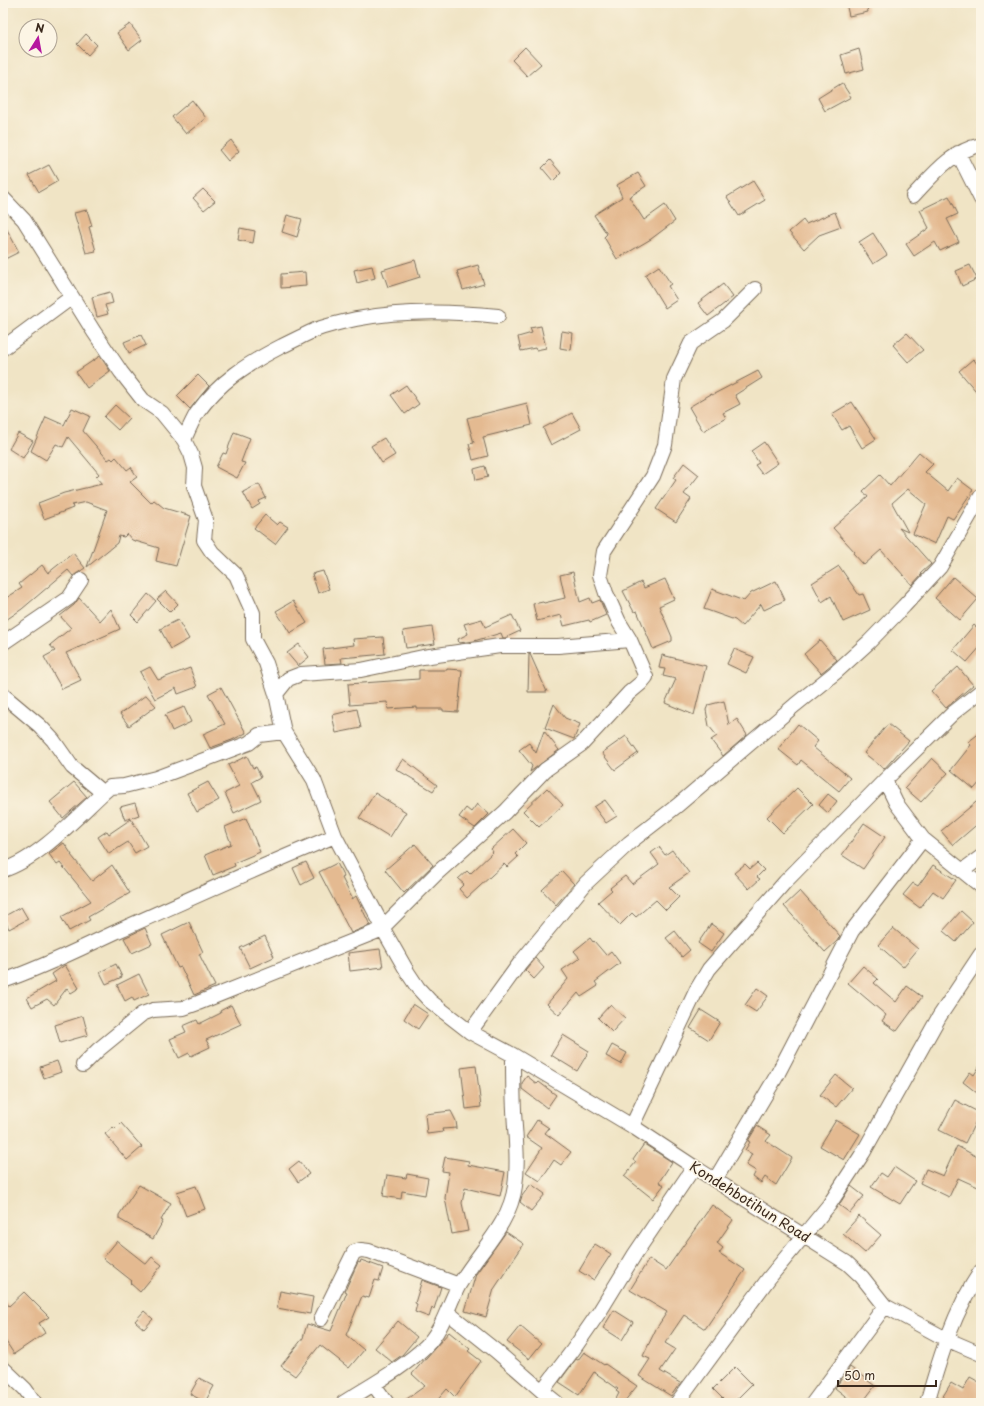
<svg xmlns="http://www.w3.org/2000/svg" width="984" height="1406" viewBox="0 0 984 1406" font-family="'Playpen Sans',sans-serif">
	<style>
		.building { fill: #e4ba91 }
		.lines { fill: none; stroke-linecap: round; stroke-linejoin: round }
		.minor-casing { stroke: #7a6b58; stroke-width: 16 }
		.minor { stroke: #fff; stroke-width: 14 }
		.labels { text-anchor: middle; stroke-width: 3.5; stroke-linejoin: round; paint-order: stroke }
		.street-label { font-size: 14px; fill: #3b2a1e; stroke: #fcf5e5 }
	</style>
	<rect width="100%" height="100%" fill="#fcf5e5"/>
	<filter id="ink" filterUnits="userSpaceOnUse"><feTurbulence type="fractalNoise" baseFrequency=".025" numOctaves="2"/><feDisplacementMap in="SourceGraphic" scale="8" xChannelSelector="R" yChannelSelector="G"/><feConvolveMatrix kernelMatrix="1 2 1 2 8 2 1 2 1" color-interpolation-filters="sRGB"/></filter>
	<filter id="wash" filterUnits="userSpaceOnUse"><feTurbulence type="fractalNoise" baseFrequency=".012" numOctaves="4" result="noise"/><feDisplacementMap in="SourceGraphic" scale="16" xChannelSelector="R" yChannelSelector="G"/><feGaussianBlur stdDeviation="0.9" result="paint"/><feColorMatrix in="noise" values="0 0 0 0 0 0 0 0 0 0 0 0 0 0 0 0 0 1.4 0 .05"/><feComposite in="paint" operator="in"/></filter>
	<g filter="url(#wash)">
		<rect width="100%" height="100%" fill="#f0e4c5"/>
		<g id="blocks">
			<path class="building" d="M846,3H866L868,12L849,16Z
				M130,24L142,40L129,50L117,33Z
				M86,34L97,45L88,55L77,44Z
				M525,47L541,64L527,76L512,60Z
				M859,49L864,69L846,74L841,55Z
				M842,83L851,97L825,111L818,98Z
				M192,100L206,118L186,134L172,117Z
				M231,140L239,151L228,161L219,150Z
				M550,160L561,173L553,181L542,168Z
				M49,165L58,181L39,192L29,175Z
				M638,173L646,186L629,197L644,220L665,205L675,221L651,239L617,259L604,237L607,234L594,215L622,197L617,185Z
				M753,181L765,200L739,216L727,197Z
				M203,189L215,201L204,210L193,198Z
				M949,196L958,214L947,219L959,242L940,251L935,242L914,256L906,244L929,228L920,210Z
				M87,210L92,226L89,227L96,251L86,253L74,213Z
				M835,212L841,227L819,235L804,249L789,232L803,220L806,224Z
				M287,215L302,219L297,237L282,232Z
				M3,222L19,252L3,260Z
				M240,228L255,231L253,243L238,240Z
				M873,233L887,255L873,264L859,242Z
				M415,260L420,277L388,287L382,270Z
				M478,265L484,284L463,290L457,271Z
				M970,265L977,279L962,286L956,271Z
				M372,266L375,278L357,283L354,270Z
				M659,266L671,284L668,286L677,300L665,308L645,275Z
				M305,272L306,286L281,288V274Z
				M723,284L733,297L708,316L698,303Z
				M110,292L113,303L105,305L108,314L97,317L92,297Z
				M541,326L546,348L536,350L535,348L521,351L518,337L532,333L530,328Z
				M562,331L573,333L571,350L560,348Z
				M907,333L923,350L908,362L893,345Z
				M141,335L146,345L129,353L124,342Z
				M100,356L110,371L87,388L76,372Z
				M973,359L981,368V397L959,371Z
				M758,371L762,378L735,395L740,404L723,413L726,418L703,431L689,407L711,394L712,395Z
				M198,375L209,386L190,409L177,396Z
				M406,385L419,404L405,414L391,395Z
				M852,402L876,439L862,448L849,426L842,430L832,414Z
				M527,403L532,425L483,437L488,456L473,460L469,444L474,443L467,418Z
				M115,405L129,418L118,430L104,417Z
				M72,408L90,416L83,431L108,460L111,458L113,460L116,457L127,470L131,467L137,477L130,482L151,503L154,500L164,508L191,516L176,566L156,561L159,548L132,540L127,534L124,537L119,536L117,543L87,567L107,510L86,502L72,505L73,508L44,519L38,503L64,493L102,484L96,477L99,474L68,437L63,447L56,444L46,460L31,451L46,417L64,425Z
				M572,413L581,429L551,445L543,428Z
				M234,432L250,438L241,462L245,463L237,478L216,467L223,453L226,454Z
				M18,433L33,441L23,458L9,449Z
				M384,438L395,455L382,463L371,446Z
				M764,442L778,463L762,474L755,465L759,463L751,451Z
				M919,452L933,464L925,472L948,491L957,478L973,490L953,519L947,516L935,544L913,534L926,504L908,489L892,503L908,532L899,528L931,564L921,573L922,574L912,585L881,550L864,565L853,553L855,552L833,528L868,497L863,491L880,475L890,486Z
				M684,463L699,475L684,494L691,499L676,522L656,509L676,480L673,478Z
				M485,466L488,477L476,480L474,469Z
				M259,484L266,498L259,501L260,504L252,509L243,492Z
				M265,515L277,525L280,522L288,527L275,544L254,528Z
				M73,553L85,568L73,576L68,570L22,609L3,622V600L22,588L19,584L42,565L48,573Z
				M839,566L859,595L863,594L870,610L843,622L831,596L822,602L812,583Z
				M323,571L329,589L318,593L312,574Z
				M573,572L580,602L590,598L592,603L600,600L606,615L590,622L589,620L564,626L561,615L537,621L533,604L543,602L544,603L565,598L560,575Z
				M953,577L978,599L960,620L935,598Z
				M665,579L674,599L659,606L672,637V641L653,649L637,611L634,612L623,591L641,582L644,588Z
				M776,581L785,600L764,610L761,604L742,626L735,620L704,609L712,589L744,601L751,593Z
				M166,591L178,604L170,612L157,599Z
				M148,594L156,601L138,622L131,615Z
				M79,598L100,621L111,609L120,629L66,653L81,680L62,689L44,657L55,651L50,645L71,628L60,616L74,605Z
				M293,601L307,623L290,633L276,611Z
				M512,615L520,631L505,638H503L501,633L474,641L459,643L458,639L468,634L464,624L482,619L485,627Z
				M178,620L189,639L171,649L160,629Z
				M974,625L981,631V646L967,662L953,650Z
				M432,627L435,644L406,648L403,631Z
				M383,637L385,654L341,658L342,663L325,664L323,649L354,645L353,639Z
				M820,640L837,660L821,673L804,654Z
				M299,644L309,657L298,666L287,653Z
				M734,649L754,657L746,673L727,664Z
				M529,654H530L547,692H528Z
				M662,655L706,666L694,715L665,703L676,679L663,676L665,669L659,668Z
				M150,667L158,680L190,668L197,687L178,694L176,688L155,699L140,672Z
				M958,667L973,685L946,708L931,691Z
				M447,669L462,670L458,712L443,711V709H417V707L388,709L387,702L350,705L348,684L419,679V670H447Z
				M221,687L246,733L232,740L210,748L203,734L225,724L208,694Z
				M146,695L156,706L129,726L120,714Z
				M724,701L729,725L737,719L747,735L723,756L711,740L717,736L709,726L706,710L708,705Z
				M554,704L565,718L580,724L574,739L545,728Z
				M184,707L191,722L172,731L165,715Z
				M357,709L361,728L336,733L332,715Z
				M798,724L818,741L813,747L850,778L839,791L801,760L798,765L778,749Z
				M888,724L909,741L884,769L864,753Z
				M544,731L559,750L530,772L532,766L519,750L529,743L536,753Z
				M981,732V781L974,789L951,770L971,745L968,742Z
				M626,736L638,753L615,770L602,753Z
				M247,756L253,768L256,767L261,777L252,782L261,800L234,813L225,793L239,786L228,765Z
				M932,758L948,773L921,802L905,788Z
				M403,759L437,785L433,791L396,769Z
				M74,782L87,797L63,818L50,802Z
				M208,782L219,800L197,812L187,793Z
				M547,788L563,805L539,827L523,811Z
				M797,788L813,804L783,833L767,817Z
				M375,793L406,812L390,837L359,818Z
				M828,794L837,801L828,813L819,805Z
				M981,798V821L953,845L941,831Z
				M605,800L617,816L606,823L594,807Z
				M135,803L139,815L125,820L120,807Z
				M477,804L489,814L475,828L459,817L466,808L471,812Z
				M246,818L260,852L234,863L235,866L213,875L205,855L231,844L225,827Z
				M131,819L147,846L135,853L128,842L109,854L98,837L107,831L109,834Z
				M864,823L885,837L863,869L842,855Z
				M513,829L526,843L515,854L518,857L507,867L504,864L467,898L459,889L464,884L458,879L467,871L470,874L493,852L491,849Z
				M64,843L72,855H71L92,881L112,865L130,893L88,917L90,920L69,931L61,917L91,901L60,863L57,865L49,854Z
				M415,844L433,865L404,893L385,870Z
				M659,847L665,855L672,850L689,873L669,887L679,897L666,910L656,900L636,917L632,913L620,925L598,902L612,890L610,888L625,876L632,884L659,864L651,853Z
				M306,862L314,878L301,885L293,868Z
				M337,863L344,877L342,878L352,898L351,900L356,896L370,925L351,933L319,872Z
				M757,863L764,870L757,877L760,879L749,889L734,873L745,864L750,869Z
				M933,865L956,880L943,898L933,891L920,908L903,895L913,883L918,886Z
				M562,871L574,884L556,905L542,890Z
				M800,891L840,936L837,941L825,952L784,906Z
				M21,907L28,919L9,929L3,917Z
				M961,911L973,922L956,942L943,931Z
				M189,922L203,952L199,954L215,986L194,995L181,967L178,968L177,966L162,935Z
				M711,924L724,933L711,952L698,943Z
				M145,928L152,944L132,953L124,938Z
				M893,928L918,949L903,967L878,945Z
				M675,931L690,950L682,957L666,938Z
				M265,936L274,957L250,968L240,948Z
				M590,938L593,942L594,941L606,955L611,951L620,963L595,982L598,986L581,997L578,993L559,1015L547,1004L568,979L562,970L580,958L574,951Z
				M380,949L383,967L350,971L348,953Z
				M535,958L544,968L534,979L525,970Z
				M116,964L122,977L106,984L100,972Z
				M65,965L79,988L71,993L67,988L54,1005L47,999L32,1007L27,998L56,981L52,974Z
				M863,966L878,979L874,983L896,1002L907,986L922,997L897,1031L882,1021L886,1015L848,983Z
				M139,974L149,994L134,1001L132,997L125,1001L117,985Z
				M757,988L768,996L756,1012L745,1005Z
				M413,1004L428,1014L418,1029L404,1019Z
				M231,1005L241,1024L206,1040L210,1047L191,1056L189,1053L179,1058L170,1039L186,1032L183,1026L197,1020L199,1024L221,1013L220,1011Z
				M610,1005L625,1018L612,1032L598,1018Z
				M701,1010L720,1022L709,1040L690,1028Z
				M83,1016L88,1035L60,1043L55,1025Z
				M563,1035L589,1051L577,1071L551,1055Z
				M612,1045L627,1053L621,1064L606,1056Z
				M57,1061L61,1072L44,1078L40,1067Z
				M981,1064V1096L963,1082L970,1072L974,1075Z
				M476,1066L481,1107L466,1109L461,1068Z
				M836,1075L852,1088L836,1107L820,1095Z
				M527,1076L537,1084L539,1082L556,1095L547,1108L522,1089V1083Z
				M955,1100L980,1113L965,1143L939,1130Z
				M451,1111L456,1121L457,1128L442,1129L443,1132L427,1134L425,1114Z
				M537,1120L549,1128L545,1133L571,1152L561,1165L554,1160L540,1181L526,1172L542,1148L526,1137Z
				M836,1120L860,1134L844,1160L820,1146Z
				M121,1123L142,1147L127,1160L105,1134L113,1127L115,1129Z
				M757,1126L771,1135L766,1141L792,1158L776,1185L765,1177L761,1183L753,1177L756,1171L746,1165L752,1154L745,1150L750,1142L748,1141Z
				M644,1144L672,1162L659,1182L664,1185L653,1199L624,1176L636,1162L633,1160Z
				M957,1146L981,1159V1180L978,1187L958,1178L949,1197L920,1183L926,1169L943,1176Z
				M445,1157L469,1161L468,1165L505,1172L500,1196L465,1188L462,1203L468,1231L452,1234L445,1198L449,1172L442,1171Z
				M299,1161L309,1174L298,1182L289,1169Z
				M894,1167L915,1181L900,1204L871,1187L881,1173L887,1177Z
				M407,1174L428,1178L425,1195L402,1191L401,1199L383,1196L387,1175L406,1178Z
				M531,1184L545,1194L531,1211L520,1202L522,1196Z
				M139,1185L171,1203L161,1220L163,1221L153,1239L119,1219V1215Z
				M196,1186L205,1209L186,1216L177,1192Z
				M851,1186L864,1196L850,1213L839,1205Z
				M712,1205L733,1220L717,1243L723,1248L719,1253L745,1270L705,1329L684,1315L665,1343L675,1349L660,1371L680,1383L671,1396L639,1376L650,1359L643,1356L656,1329L667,1312L630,1290L649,1259L666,1270Z
				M859,1216L881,1235L865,1253L843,1234Z
				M506,1232L524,1244L494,1289L486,1317L465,1311L476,1274Z
				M117,1241L146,1264L152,1257L162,1265L140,1292L130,1283L132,1281L103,1258Z
				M595,1244L611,1254L594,1280L579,1271Z
				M361,1260L383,1268L379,1281L375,1280L369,1298L362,1296L346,1335L364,1350L349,1368L320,1345L295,1376L281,1366L303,1338L307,1324L331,1331L347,1292L345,1291L347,1286L358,1262L360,1263Z
				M422,1280L441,1287L434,1309L432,1308L429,1317L415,1312L417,1304L415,1303Z
				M280,1291L313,1297L310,1314L277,1308Z
				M24,1292L49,1317L39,1323L45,1333L14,1354L3,1337V1298L9,1306Z
				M614,1310L633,1322L622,1340L603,1328Z
				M144,1311L153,1319L144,1329L135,1321Z
				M398,1321L417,1337L402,1355L392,1362L375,1348Z
				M520,1326L541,1344L529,1359L507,1342Z
				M449,1332L470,1349L468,1351L481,1361L455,1397L447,1389L435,1403H401L425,1386L412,1374Z
				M584,1352L604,1365L605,1364L637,1386L623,1403H614L619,1393L616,1391L618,1389L594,1372L579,1395L559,1382L576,1359L578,1360Z
				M735,1367L752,1384L733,1403H727L713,1389Z
				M850,1367L875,1386L862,1403H854L835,1388Z
				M970,1377L981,1383V1403H939L951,1383L963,1390Z
				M199,1378L214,1386L205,1402L190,1394Z"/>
		</g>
	</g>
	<g filter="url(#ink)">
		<use href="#blocks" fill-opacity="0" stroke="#7a6b58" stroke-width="1"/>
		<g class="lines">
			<defs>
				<path id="minor" d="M958,153L981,199
					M913,196C933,175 951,151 981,145
					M3,198L24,220L94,332L121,372L143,400L162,413L184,440L191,454L195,468L194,486L206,520L204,540L212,552L236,575L253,613V639L266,663L276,694L284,732L314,780L335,836L383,927V929L408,973L418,988L430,1001L470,1032L513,1055L632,1126L694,1167L847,1263L862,1277L885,1306L946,1339L981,1354
					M3,348L72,297
					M184,440C188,431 192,421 197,413C220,381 247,364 282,346C293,341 304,335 315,330C328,325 342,322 356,319C403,310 450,311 498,316
					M3,643L69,598L81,580
					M276,694L288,679L301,674L361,670L423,657L500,646H558L630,640
					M3,695L40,726L53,740L72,767L103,793L110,787L124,786L156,778L249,743L259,735L284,732
					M885,780L896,803L923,839L981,886
					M3,870C38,859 76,818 103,793
					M962,871L981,857
					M383,927L436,874L505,812L545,770L582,744L629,693L641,683L646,677L630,640L619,622L606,593L600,575L604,551L653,476L665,445L674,379L691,343L723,321L755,289
					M3,981C44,967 81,948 120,930C192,898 263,865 335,836
					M470,1032L520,963L586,883L629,843L678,805L795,705L836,672L869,642L904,606L940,567L981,496
					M83,1065L98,1050L142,1014L153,1010L184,1008L198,1003L383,929
					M632,1126L662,1063L697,989L709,969L785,882L885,780L953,713L981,691
					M715,1180L776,1077L852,931L923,839
					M447,1312L496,1351L542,1391L557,1403
					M321,1319L354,1252L361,1250L369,1251L459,1285
					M3,1368L25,1389L35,1403
					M374,1385L387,1403
					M542,1391L573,1350L600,1311L635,1254L694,1167
					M343,1403C371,1385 402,1369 426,1346C443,1329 448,1305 459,1285C478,1252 510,1225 515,1186C519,1160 515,1135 514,1110C513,1091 513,1073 513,1055
					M677,1403L769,1278L829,1205L863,1153L939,1017L981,954
					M813,1403L885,1306
					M927,1403C940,1357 954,1311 981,1271"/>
			</defs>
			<use href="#minor" class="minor-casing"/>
			<use href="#minor" class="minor"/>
		</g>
	</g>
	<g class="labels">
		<g class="street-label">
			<text transform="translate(750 1202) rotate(32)" y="5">Kondehbotihun Road</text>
		</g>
	</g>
	<rect width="984" height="1406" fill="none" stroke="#fcf5e5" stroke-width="16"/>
	<g transform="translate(38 38) rotate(11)"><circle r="19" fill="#fcf5e5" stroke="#afa495"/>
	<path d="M0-3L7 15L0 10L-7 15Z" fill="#b5179e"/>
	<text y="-6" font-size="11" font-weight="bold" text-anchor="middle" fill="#3b2a1e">N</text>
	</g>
	<path d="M838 1380v6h98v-6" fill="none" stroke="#3b2a1e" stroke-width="2"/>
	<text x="844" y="1380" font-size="12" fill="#3b2a1e" stroke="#fcf5e5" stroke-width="3" paint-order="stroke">50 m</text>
</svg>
